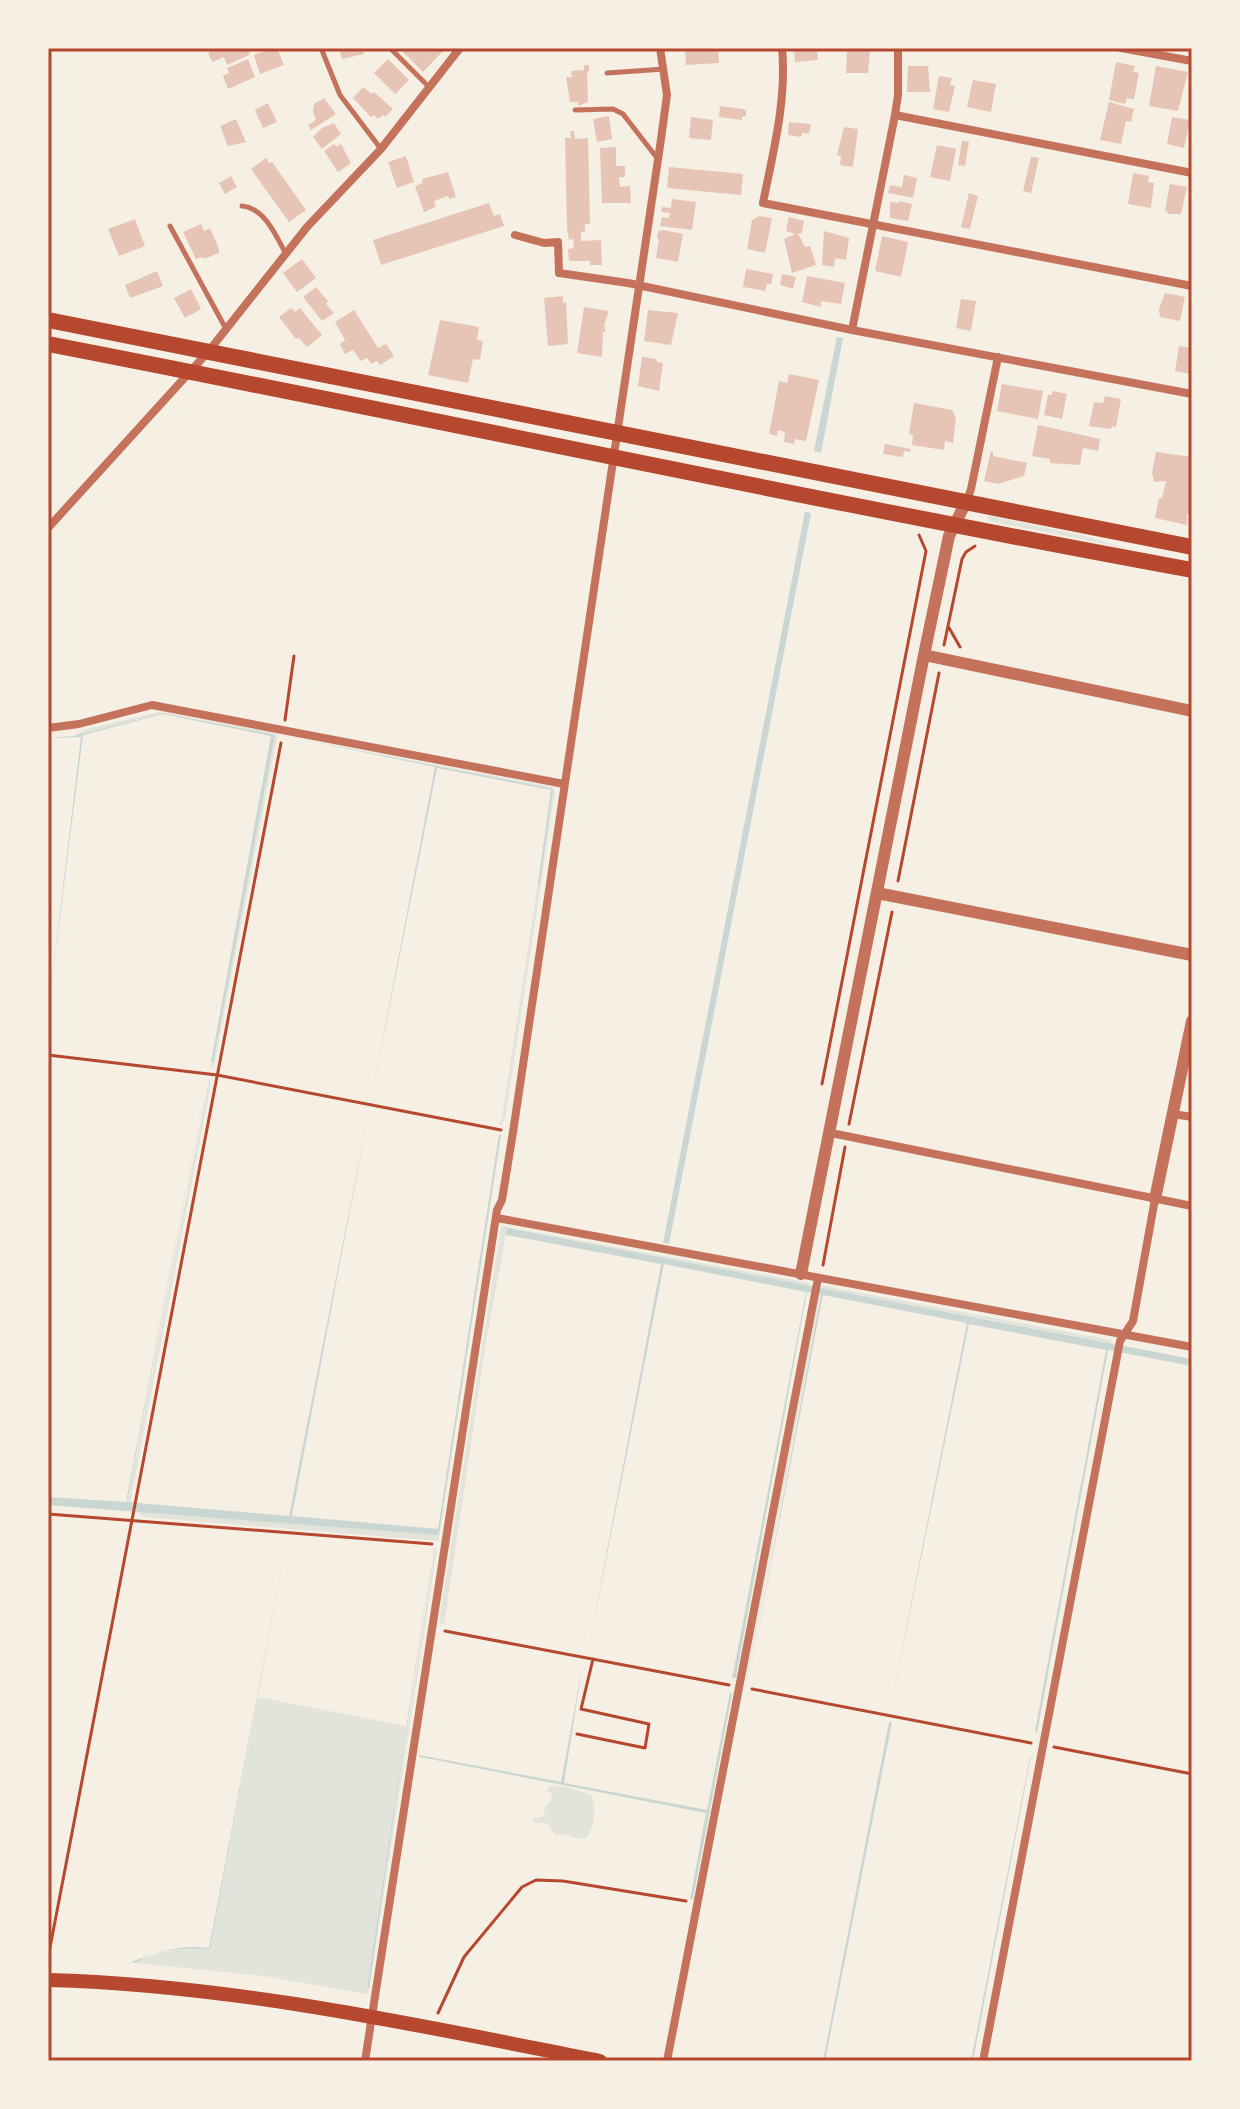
<svg xmlns="http://www.w3.org/2000/svg" width="1240" height="2109" viewBox="0 0 1240 2109" font-family="'Noto Serif',serif">
	<style>
		.green { fill: #e2e4dc }
		.water { fill: #c9d6d2 }
		.building { fill: #e6c5b7 }
		.lines { fill: none; stroke-linecap: round; stroke-linejoin: round }
		.path { stroke: #b5482f; stroke-width: 3 }
		.service { stroke: #c5725c; stroke-width: 5 }
		.minor { stroke: #c5725c; stroke-width: 8 }
		.tertiary { stroke: #c5725c; stroke-width: 12 }
		.secondary { stroke: #b5482f; stroke-width: 14 }
		.trunk { stroke: #b5482f; stroke-width: 16 }
		.neatline { fill: none; stroke: #b5482f; stroke-width: 3 }
	</style>
	<rect width="100%" height="100%" fill="#f6efe4"/>
	<path class="green" d="M990,516L1081,535L1130,549L989,521L987,517Z
		M159,712L164,713L275,733L277,737L215,1061L211,1069H209L212,1063L275,735L164,713L73,736L48,738L73,736L86,729Z
		M290,737L552,787L555,791L505,1119L501,1125L498,1124L502,1118L538,884L540,883L553,789Z
		M209,1079L211,1083L130,1503H127Z
		M501,1226L809,1283L810,1286L507,1229L486,1342L444,1625L439,1622Z
		M824,1286L1111,1340V1343L821,1288Z
		M819,1294H821L747,1678L749,1682L746,1677Z
		M139,1511L439,1535L438,1541L143,1517L138,1514Z
		M433,1548L437,1549L369,1989L434,1550Z
		M258,1697L406,1726L367,1994L264,1976L136,1963C160,1950 185,1947 210,1950Z
		M550,1786L567,1787L591,1795C598,1810 594,1824 587,1838C576,1841 567,1832 555,1835L547,1823H535L533,1819L543,1816L546,1806L551,1801L552,1794L547,1791Z"/>
	<path class="water" d="M837,337L843,338L821,453L814,451Z
		M805,512L811,513L669,1244L663,1243Z
		M164,713L275,735L213,1063L211,1062L271,736L163,714L83,735L48,1011L81,737L48,738L73,736Z
		M290,737L553,789L540,884H538L551,790L437,768L371,1100L435,767Z
		M207,1078L127,1502L289,1516L369,1110L292,1516L438,1529L499,1134L501,1135L439,1535L48,1505V1497L126,1502Z
		M507,1228L1192,1359V1366L1108,1350L1037,1733L1035,1731L1106,1350L969,1324L890,1710L967,1323L823,1295L749,1679L821,1295L807,1292L736,1677L732,1679L806,1292L664,1264L588,1652L661,1264L506,1235Z
		M287,1539L210,1950C186,1947 157,1949 136,1963L131,1962C157,1952 181,1944 209,1948Z
		M433,1549L369,1989H367Z
		M583,1663L564,1783L707,1810L730,1692L732,1694L693,1899H690L706,1813L420,1757L419,1755L561,1782Z
		M889,1722H892L825,2061H823Z
		M1031,1756L973,2061H971L1030,1757Z"/>
	<path class="building" d="M219,48H250L249,55L227,65L224,57L212,62L208,53Z
		M273,48H277L284,65L260,74L254,55Z
		M339,48H363L364,54L342,59Z
		M405,48H446L423,72L402,51Z
		M685,48H718L719,63L686,65Z
		M794,48H817L818,60L795,62Z
		M847,50L870,51L868,73H846Z
		M248,59L255,77L228,89L223,76L229,73L227,68Z
		M388,59L409,80L395,94L374,73Z
		M1116,62L1135,66L1133,72L1139,73L1134,99L1127,98L1125,104L1109,100Z
		M584,65H589V71L587,72L588,102L578,106V102H570L566,77H572L571,71L584,70Z
		M908,66H928L930,92H907Z
		M1156,66L1188,72L1178,111L1149,106Z
		M939,76L952,78L950,85L955,86L949,112L933,109Z
		M973,80L996,84L991,112L967,107Z
		M363,87L372,94L374,92L393,109L385,117L383,115L378,119L374,115L371,117L353,98Z
		M324,98L336,114L311,130L308,125L316,120L313,112L314,104Z
		M1109,102L1134,109L1131,122L1126,121L1121,144L1100,140Z
		M268,103L277,122L263,128L255,110Z
		M720,106L743,109L746,111V116L742,117V120L719,117Z
		M609,116L612,139L597,142L593,119Z
		M691,117L713,120L711,140L689,138Z
		M1172,117L1190,120L1184,148L1167,144Z
		M236,119L246,142L228,146L220,126Z
		M789,122L811,124L809,134L802,133L801,137L788,135Z
		M334,123L341,134L322,149L313,137L322,128Z
		M844,127L858,129L853,167L840,165L841,156L837,155Z
		M570,131H574L575,139L588,138L590,224H585V231L581,232V241L601,240L602,265H590V261H569L568,249L574,248L573,239L569,240L567,229L565,138H571Z
		M962,141L969,142L965,166L958,165Z
		M334,144L337,147L341,144L351,163L338,172L324,151Z
		M937,145L956,149L950,181L930,177Z
		M616,147V166H625V177H619L620,187L630,186L631,203H602L600,148Z
		M406,156L414,182L397,188L388,162Z
		M1031,157L1039,158L1031,193L1023,191Z
		M266,158L269,163L272,162L306,210L289,222L251,169Z
		M669,167L743,174L741,195L667,188Z
		M448,172L456,197L449,199L448,196L434,201L436,207L424,212L415,186L423,183L422,179Z
		M1133,173L1149,176L1148,182L1154,183L1151,208L1128,204Z
		M904,175L917,178L913,198L888,193L890,185L902,187Z
		M231,176L237,187L225,194L219,183Z
		M1170,184L1187,187L1181,214H1169L1165,210Z
		M969,193L978,196L970,229L961,227Z
		M672,199L696,202L692,230L660,226L662,217L669,218L670,213L661,212L662,207L671,208Z
		M899,201L912,204L908,221L890,218V202L899,203Z
		M489,203L494,216L500,214L504,226L381,265L373,240Z
		M759,216L772,218L765,253L747,249L752,220Z
		M789,217L804,221L802,233L798,234L805,247L810,246L816,265L792,273L784,239L795,234L786,231Z
		M135,219L145,246L119,256L108,229Z
		M201,224L204,231L210,228L219,249V253L204,259L203,257L196,259L183,232Z
		M664,230L683,234L678,262L656,258L659,239L657,238L658,231Z
		M824,231L849,238L846,260L835,258L834,267L822,265Z
		M882,236L908,242L901,277L875,271Z
		M302,259L316,278L297,292L283,273Z
		M746,269L773,274L771,284H767L765,291L743,287Z
		M157,271L163,286L130,298L125,285Z
		M782,274L796,277L793,289L780,285Z
		M807,276L845,283L841,304L821,301V307L802,302Z
		M316,287L328,301L326,304L334,313L322,321L303,297Z
		M191,289L201,309L185,318L174,298Z
		M1165,293L1185,297L1180,321L1160,317L1159,309Z
		M563,296V303L566,302L568,344L548,346L544,298Z
		M961,299L976,301L971,331L956,328Z
		M584,307L609,311L604,325L606,332H603L602,357L577,353Z
		M291,308L295,312L300,308L322,335L307,347L299,338L296,339L279,317Z
		M354,310L378,348L386,344L394,356L380,365L377,361L371,364L367,358L361,361L353,350L345,354L340,344L345,340L335,322Z
		M648,310L678,313L671,345L644,341Z
		M440,320L479,327L477,340L483,341L480,360L473,359L468,383L428,375Z
		M1179,346L1192,348L1191,374L1175,371Z
		M642,357L656,359L657,362L663,363L659,391L638,386Z
		M789,374L819,380L806,441L795,439L794,444L784,442L785,432L778,430L777,436L769,434L779,381L787,383Z
		M1002,384L1043,391L1038,419L997,411Z
		M1053,391L1067,394L1062,419L1044,415L1048,395H1052Z
		M1105,396L1121,399L1116,427L1112,426L1111,429L1089,426L1094,402L1103,403Z
		M914,403L952,410L956,418L953,443L945,441L944,450L912,445L913,435L909,434Z
		M1038,425L1100,439L1098,451L1083,448L1080,465L1050,463V459L1032,456Z
		M885,444L911,449L910,452L904,451L903,457L883,454Z
		M991,451L993,452V456L1027,463L1024,476L998,484L984,481Z
		M1156,452L1192,457V515L1187,514V525L1155,518L1159,498H1162L1166,481L1154,482L1152,473Z"/>
	<g class="lines">
		<path class="path" d="M944,645L948,626
			M960,647L948,626L962,559L966,552L975,546
			M285,720L294,656
			M898,881L939,673
			M48,1055L217,1075L501,1130
			M822,1084L926,551L919,535
			M849,1124L892,912
			M823,1265L845,1147
			M48,1514L432,1544
			M445,1631L729,1685
			M752,1689L1031,1743
			M577,1734L645,1748L649,1724L581,1709L593,1659
			M1054,1747L1192,1774
			M48,1958L281,743
			M438,2013L464,1957L522,1887L536,1880L563,1881L686,1901"/>
		<path class="service" d="M321,48L340,95L381,149
			M391,49L429,87
			M607,73L664,69
			M575,110L613,109L623,114L657,158
			M242,206C265,208 276,236 286,254
			M170,226L226,329"/>
		<path class="minor" d="M782,48C787,100 773,152 763,203L1192,286
			M1121,48L1192,61
			M895,115L1192,173
			M515,235L544,243L558,242L559,273L628,283L852,330L1192,394
			M852,330L895,115L898,95V48
			M966,503L971,489L998,357
			M48,528L208,352L307,227L381,149L460,48
			M48,728L79,724L152,705L564,784
			M1173,1114L1192,1117
			M831,1133L1192,1206
			M497,1218L1192,1347
			M365,2061L497,1210L502,1200L513,1132L660,146L667,95L660,48
			M667,2061L818,1278
			M983,2061L1120,1341L1133,1321L1155,1199"/>
		<path class="tertiary" d="M924,655L1192,711
			M877,893L1192,955
			M1155,1199L1192,1021
			M801,1274L924,655L949,536L965,504"/>
		<path class="secondary" d="M48,1980C235,1985 417,2025 600,2061"/>
		<path class="trunk" d="M48,320L1192,547
			M48,344C430,418 810,500 1192,570"/>
	</g>
	<rect width="1240" height="2109" fill="none" stroke="#f6efe4" stroke-width="100"/>
	<rect x="50" y="50" width="1140" height="2009" class="neatline"/>
</svg>
